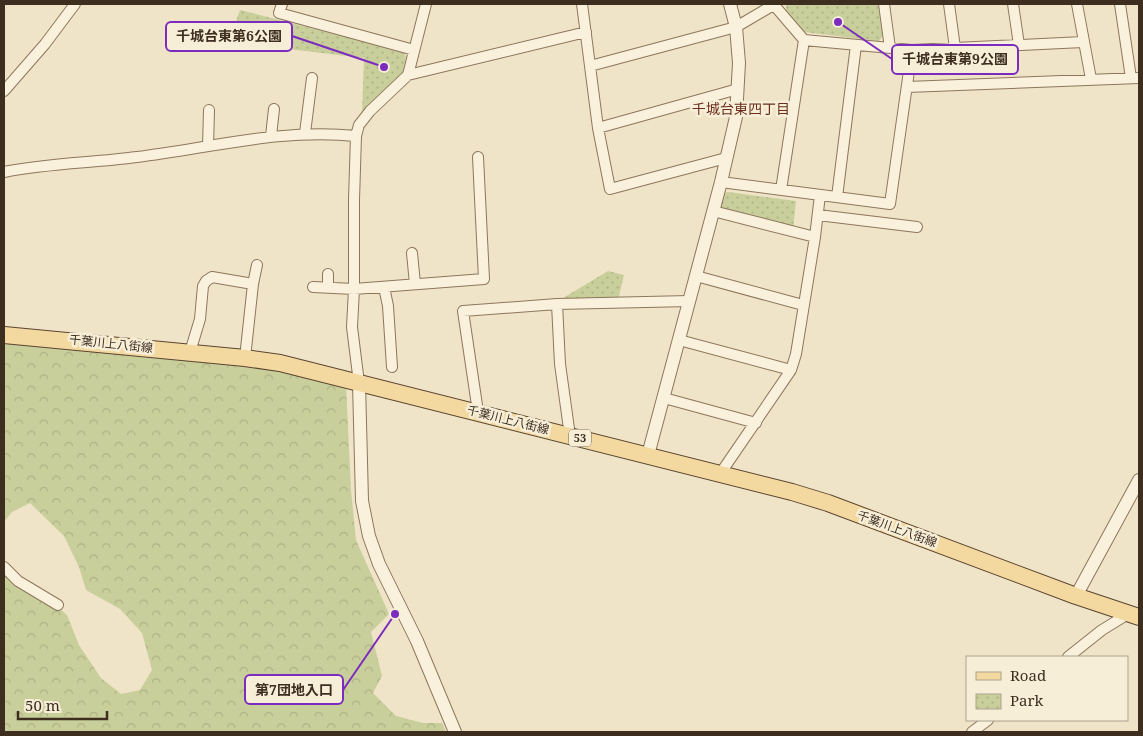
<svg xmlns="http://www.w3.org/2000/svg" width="1143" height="736" viewBox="0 0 1143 736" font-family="'Noto Serif','Noto Sans JP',serif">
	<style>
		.forest { fill: url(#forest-crowns) }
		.park { fill: url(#park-dots) }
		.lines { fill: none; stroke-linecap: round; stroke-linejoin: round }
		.minor-casing { stroke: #8d765c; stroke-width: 12 }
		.tertiary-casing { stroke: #8d765c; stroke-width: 14 }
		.primary-casing { stroke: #5b4430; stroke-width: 18 }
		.minor { stroke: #faf1dc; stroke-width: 10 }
		.tertiary { stroke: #faf1dc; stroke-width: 12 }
		.primary { stroke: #f3d9a0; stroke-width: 16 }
		.labels { text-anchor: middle; stroke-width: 5; stroke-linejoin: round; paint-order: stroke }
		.shield { fill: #f7eed8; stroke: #756857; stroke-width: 1 }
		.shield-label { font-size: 11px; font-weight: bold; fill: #3d2e20 }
		.street-label { font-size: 12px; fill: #3d2e20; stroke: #f7eed8 }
		.neighbourhood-label { font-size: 14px; fill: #6b2e1e; stroke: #f7eed8 }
		.leader { fill: none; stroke: #7b2cbf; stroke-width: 2 }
		.callout-dot { fill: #7b2cbf; stroke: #f7eed8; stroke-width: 2 }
		.callout { fill: #f7eed8; stroke: #7b2cbf; stroke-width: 2 }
		.callout-label { font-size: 14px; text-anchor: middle; font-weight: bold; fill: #3d2e20 }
	</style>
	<defs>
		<pattern id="forest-crowns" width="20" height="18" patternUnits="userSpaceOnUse" patternTransform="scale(1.25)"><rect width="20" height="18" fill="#c9cf9b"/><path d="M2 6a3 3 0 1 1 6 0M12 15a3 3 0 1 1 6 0" fill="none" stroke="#aeb285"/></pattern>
		<pattern id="park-dots" width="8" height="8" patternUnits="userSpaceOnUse" patternTransform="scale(1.25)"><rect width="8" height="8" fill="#c9cf9b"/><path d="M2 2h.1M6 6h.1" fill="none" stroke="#aeb285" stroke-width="1.8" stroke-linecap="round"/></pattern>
	</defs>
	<rect width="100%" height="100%" fill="#f0e4c8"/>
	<path class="forest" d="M4,341L267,365L346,384L351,490L356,540L389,614L371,632L382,676L373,693L396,716L423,723H442L446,732H4V584L5,583L4,581V570L47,597L67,615L79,645L101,678L121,694L140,690L152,670L142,633L120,609L86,590L79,567L64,536L30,503L12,512L4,522Z"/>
	<path class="park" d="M786,4H878L883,36L879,41L804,32L786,11Z
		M240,10L404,52L406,57L402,75L362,114L364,58L229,42Z
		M728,192L796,201L793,230L726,211L721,207L724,193Z
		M608,271L624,275L618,300L558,301Z"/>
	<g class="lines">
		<defs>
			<path id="minor" d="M282,4L279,13L414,50
				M582,4L598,128L610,189L726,158
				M884,4L890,48
				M949,4L955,48
				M1013,4L1019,45
				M1077,4L1091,79
				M1120,4L1131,78
				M774,5L804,40L912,50L1083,42
				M590,66L736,27L775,4
				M408,75L586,32
				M907,87L1139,78
				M4,91L45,44L75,4
				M598,128L738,89
				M305,133L312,78
				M271,136L274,109
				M208,146L209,110
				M4,172C48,163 92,163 137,157C210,148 282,128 356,136
				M721,182L890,204L912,50
				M781,190L804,40
				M837,197L856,45
				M713,211L815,237
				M818,215L917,227
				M412,253L415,284
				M328,274V287
				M696,276L803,305
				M313,287L354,289L484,279L478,157
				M384,287L388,306L392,367
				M557,304L560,364L570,436
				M679,340L791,370
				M190,352L200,319L203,286L206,281L212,277L253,284
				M245,358L253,284L257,265
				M359,383L352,327L354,289V200L356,136L359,125L370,111L408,75L426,4
				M664,398L756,423
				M478,412L463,311L557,304L690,301
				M720,474L791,370L796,354L815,237L820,195
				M4,567L18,581L58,605
				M1068,657L1102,630L1128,614
				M972,732L988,720"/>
			<path id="tertiary" d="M359,383L362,501L369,536L379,564L417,641L455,732
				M648,455L721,182L736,117L739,63L736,27L730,4
				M1076,596L1139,480"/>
			<path id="primary" d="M4,335L245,358L280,363L792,492L828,503L1076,596L1139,617"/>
		</defs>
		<use href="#minor" class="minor-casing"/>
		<use href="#tertiary" class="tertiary-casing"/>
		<use href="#primary" class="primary-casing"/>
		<use href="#minor" class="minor"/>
		<use href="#tertiary" class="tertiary"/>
		<use href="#primary" class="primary"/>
	</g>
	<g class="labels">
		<rect class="shield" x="569" y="429.5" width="22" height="17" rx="4"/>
		<g class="shield-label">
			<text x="580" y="442">53</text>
		</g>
		<g class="street-label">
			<text transform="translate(111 344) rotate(6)" y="4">千葉川上八街線</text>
			<text transform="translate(508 420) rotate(14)" y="4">千葉川上八街線</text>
			<text transform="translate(897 529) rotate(20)" y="4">千葉川上八街線</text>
		</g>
		<g class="neighbourhood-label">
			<text x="741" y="114">千城台東四丁目</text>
		</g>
	</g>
	<path class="leader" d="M384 67L292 36M838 22L892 59M395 614L343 690"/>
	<g class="callout-dot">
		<circle cx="384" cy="67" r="5"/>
		<circle cx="838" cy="22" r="5"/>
		<circle cx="395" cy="614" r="5"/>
	</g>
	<g class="callout">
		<rect x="166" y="22" width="126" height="29" rx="5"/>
		<rect x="892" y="45" width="126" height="29" rx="5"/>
		<rect x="245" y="675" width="98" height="29" rx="5"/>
	</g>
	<g class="callout-label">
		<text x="229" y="41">千城台東第6公園</text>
		<text x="955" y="64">千城台東第9公園</text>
		<text x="294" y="695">第7団地入口</text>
	</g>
	<rect width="1143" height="736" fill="none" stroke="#3d2e20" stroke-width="10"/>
	<rect x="966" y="656" width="162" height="65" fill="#f7eed8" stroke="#ada18e"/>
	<rect x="976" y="672" width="25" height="8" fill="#f3d9a0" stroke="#ada18e"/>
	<text x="1010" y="681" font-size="15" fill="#3d2e20">Road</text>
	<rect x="976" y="694" width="25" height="15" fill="url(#park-dots)" stroke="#ada18e"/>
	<text x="1010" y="706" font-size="15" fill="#3d2e20">Park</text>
	<path d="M18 711v8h89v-8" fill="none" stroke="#3d2e20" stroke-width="2.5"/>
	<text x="25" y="711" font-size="15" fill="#3d2e20" stroke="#f7eed8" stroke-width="4" paint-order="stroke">50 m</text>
</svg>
